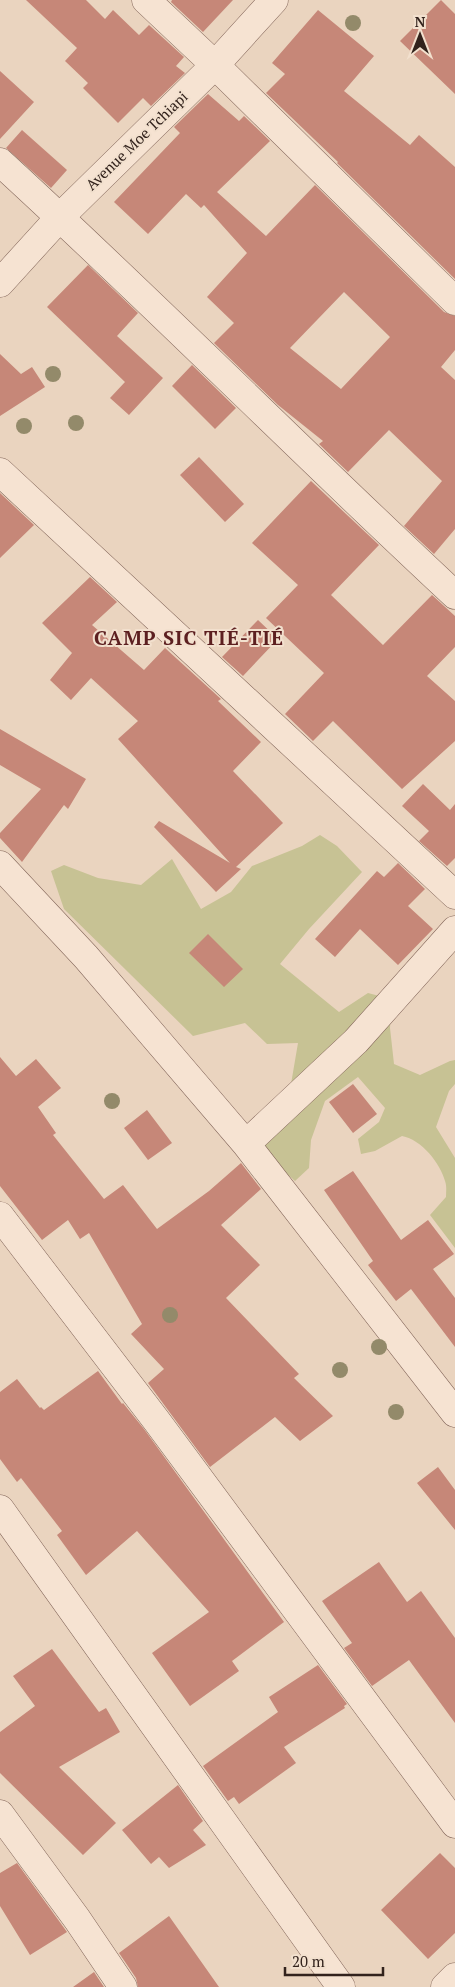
<svg xmlns="http://www.w3.org/2000/svg" width="455" height="1987" viewBox="0 0 455 1987" font-family="'PT Serif',serif">
	<style>
		.green { fill: #c7c294 }
		.building { fill: #c68778; fill-rule: evenodd }
		.lines { fill: none; stroke-linecap: round; stroke-linejoin: round }
		.minor-casing { stroke: #826559; stroke-width: 29 }
		.minor { stroke: #f6e3d2; stroke-width: 28 }
		.tree { fill: #938a6a }
		.labels { text-anchor: middle; stroke-width: 4; stroke-linejoin: round; paint-order: stroke }
		.street-label { font-size: 15px; fill: #32221c; stroke: #f2e0ce }
		.district-label { font-size: 20px; font-weight: bold; letter-spacing: 1px; fill: #5c1f20; stroke: #f2e0ce }
	</style>
	<rect width="100%" height="100%" fill="#ead4bf"/>
	<path class="green" d="M320,835L337,846L362,872L309,929L280,964L339,1012L368,993L383,997L291,1084L298,1043L267,1044L245,1023L193,1036L64,909L51,871L64,865L98,878L141,885L172,859L201,909L231,892L252,866L302,846Z
		M391,1011L390,1028L394,1064L420,1075L450,1061L455,1060V1084L449,1091L436,1127L455,1158V1248L430,1215L446,1197C446,1192 447,1186 445,1181C440,1163 422,1140 402,1136L375,1151L361,1154L358,1139L379,1122L385,1108L358,1077L325,1101L311,1140L309,1168L295,1181L254,1144Z"/>
	<path class="building" d="M26,0H86L105,19L113,10L139,35L149,25L184,57L176,66L185,73L151,106L143,98L118,123L83,88L88,83L65,61L77,48Z
		M172,0H233L203,32L171,2Z
		M441,0L455,14V94L400,41Z
		M318,10L374,56L344,91L410,145L419,135L455,167V279L337,163L338,162L266,93L285,74L272,63Z
		M0,71L34,102L0,139Z
		M208,94L239,121L244,116L270,141L217,192L266,236L315,185L444,312L455,316V350L441,367L455,380V529L434,554L404,526L442,481L389,430L348,472L319,444L323,441L278,405L214,343L234,323L207,297L247,253L204,205L201,208L186,194L148,234L114,202L180,133L174,127ZM344,292L390,337L341,389L290,348Z
		M22,130L67,170L51,188L6,148Z
		M88,265L138,313L117,336L163,378L129,415L110,398L125,382L47,307Z
		M0,354L21,374L32,367L45,387L0,416Z
		M192,365L236,408L215,429L172,386Z
		M199,457L244,504L225,522L180,475Z
		M311,481L379,545L331,595L383,645L432,595L455,616V647L427,676L455,701V741L402,789L333,721L313,741L285,714L324,673L266,618L298,585L252,543Z
		M0,493L34,525L0,558Z
		M90,577L117,602L92,625L144,670L165,648L221,699L218,701L261,742L233,771L283,823L236,867L241,869L216,892L154,827L159,821L230,863L118,739L138,721L91,678L71,700L50,680L72,653L42,623Z
		M258,620L278,639L243,676L222,657Z
		M0,729L86,779L68,809L64,805L22,862L0,838V833L41,789L0,765Z
		M423,784L450,810L455,804V858L447,866L419,841L429,831L402,806Z
		M398,863L425,889L408,906L433,929L398,965L360,929L335,957L315,939L377,871L384,877Z
		M208,934L243,969L224,987L189,953Z
		M0,1057L16,1076L36,1059L61,1088L38,1107L56,1133L53,1135L104,1199L123,1185L157,1229L209,1191L241,1163L261,1189L221,1225L260,1265L226,1298L299,1374L294,1378L333,1416L300,1441L275,1417L210,1467L148,1383L164,1369L131,1334L142,1324L89,1233L80,1239L68,1220L42,1240L0,1186Z
		M353,1084L377,1114L353,1133L329,1102Z
		M147,1110L172,1143L148,1160L124,1128Z
		M353,1171L401,1240L428,1220L454,1254L433,1269L455,1298V1347L411,1289L396,1301L368,1265L373,1261L324,1190Z
		M98,1371L122,1404L123,1403L144,1429L284,1622L232,1661L239,1671L190,1706L152,1653L209,1612L137,1531L86,1575L57,1535L62,1531L21,1478L17,1482L0,1459V1392L17,1379L40,1408L41,1407L44,1410Z
		M438,1467L455,1490V1530L417,1483Z
		M379,1562L407,1602L421,1591L455,1638V1723L409,1660L372,1686L344,1648L352,1643L322,1601Z
		M52,1649L99,1712L106,1708L120,1732L59,1767L116,1823L83,1855L0,1773V1732L35,1706L13,1676Z
		M318,1665L347,1704L344,1706L345,1708L284,1747L296,1763L239,1804L234,1797L228,1801L203,1766L278,1712L269,1697Z
		M178,1785L203,1821L193,1830L206,1845L169,1868L159,1857L151,1864L122,1830Z
		M440,1853L455,1868V1933L428,1959L381,1910Z
		M17,1863L67,1932L30,1955L0,1906V1873Z
		M169,1916L219,1987H138L136,1978L119,1953Z
		M94,1972L104,1987H73Z"/>
	<g class="lines">
		<defs>
			<path id="minor" d="M146,0L215,65L455,301
				M0,162C154,303 302,453 455,595
				M0,283L60,217L215,65L274,0
				M0,472L455,895
				M0,865L86,957L246,1144L455,1413
				M246,1144L356,1041L455,930
				M0,1216L156,1420L455,1824
				M0,1509L341,1987
				M0,1814L77,1919L123,1987
				M445,1987L455,1977"/>
		</defs>
		<use href="#minor" class="minor-casing"/>
		<use href="#minor" class="minor"/>
	</g>
	<g class="tree">
		<circle cx="353" cy="23" r="8"/>
		<circle cx="53" cy="374" r="8"/>
		<circle cx="76" cy="423" r="8"/>
		<circle cx="24" cy="426" r="8"/>
		<circle cx="112" cy="1101" r="8"/>
		<circle cx="170" cy="1315" r="8"/>
		<circle cx="379" cy="1347" r="8"/>
		<circle cx="340" cy="1370" r="8"/>
		<circle cx="396" cy="1412" r="8"/>
	</g>
	<g class="labels">
		<g class="street-label">
			<text transform="translate(137 141) rotate(-44)" y="5">Avenue Moe Tchiapi</text>
		</g>
		<g class="district-label">
			<text x="189" y="645">CAMP SIC TIÉ-TIÉ</text>
		</g>
	</g>
	<g transform="translate(420 35)" stroke="#f2e0ce" stroke-width="4" paint-order="stroke">
	<path d="M0-4L9 19L0 12L-9 19Z" fill="#32221c"/>
	<text y="-8" font-size="14" font-weight="bold" text-anchor="middle" fill="#32221c">N</text>
	</g>
	<path d="M285 1967v8h98v-8" fill="none" stroke="#32221c" stroke-width="2.5"/>
	<text x="292" y="1967" font-size="15" fill="#32221c" stroke="#f2e0ce" stroke-width="4" paint-order="stroke">20 m</text>
</svg>
